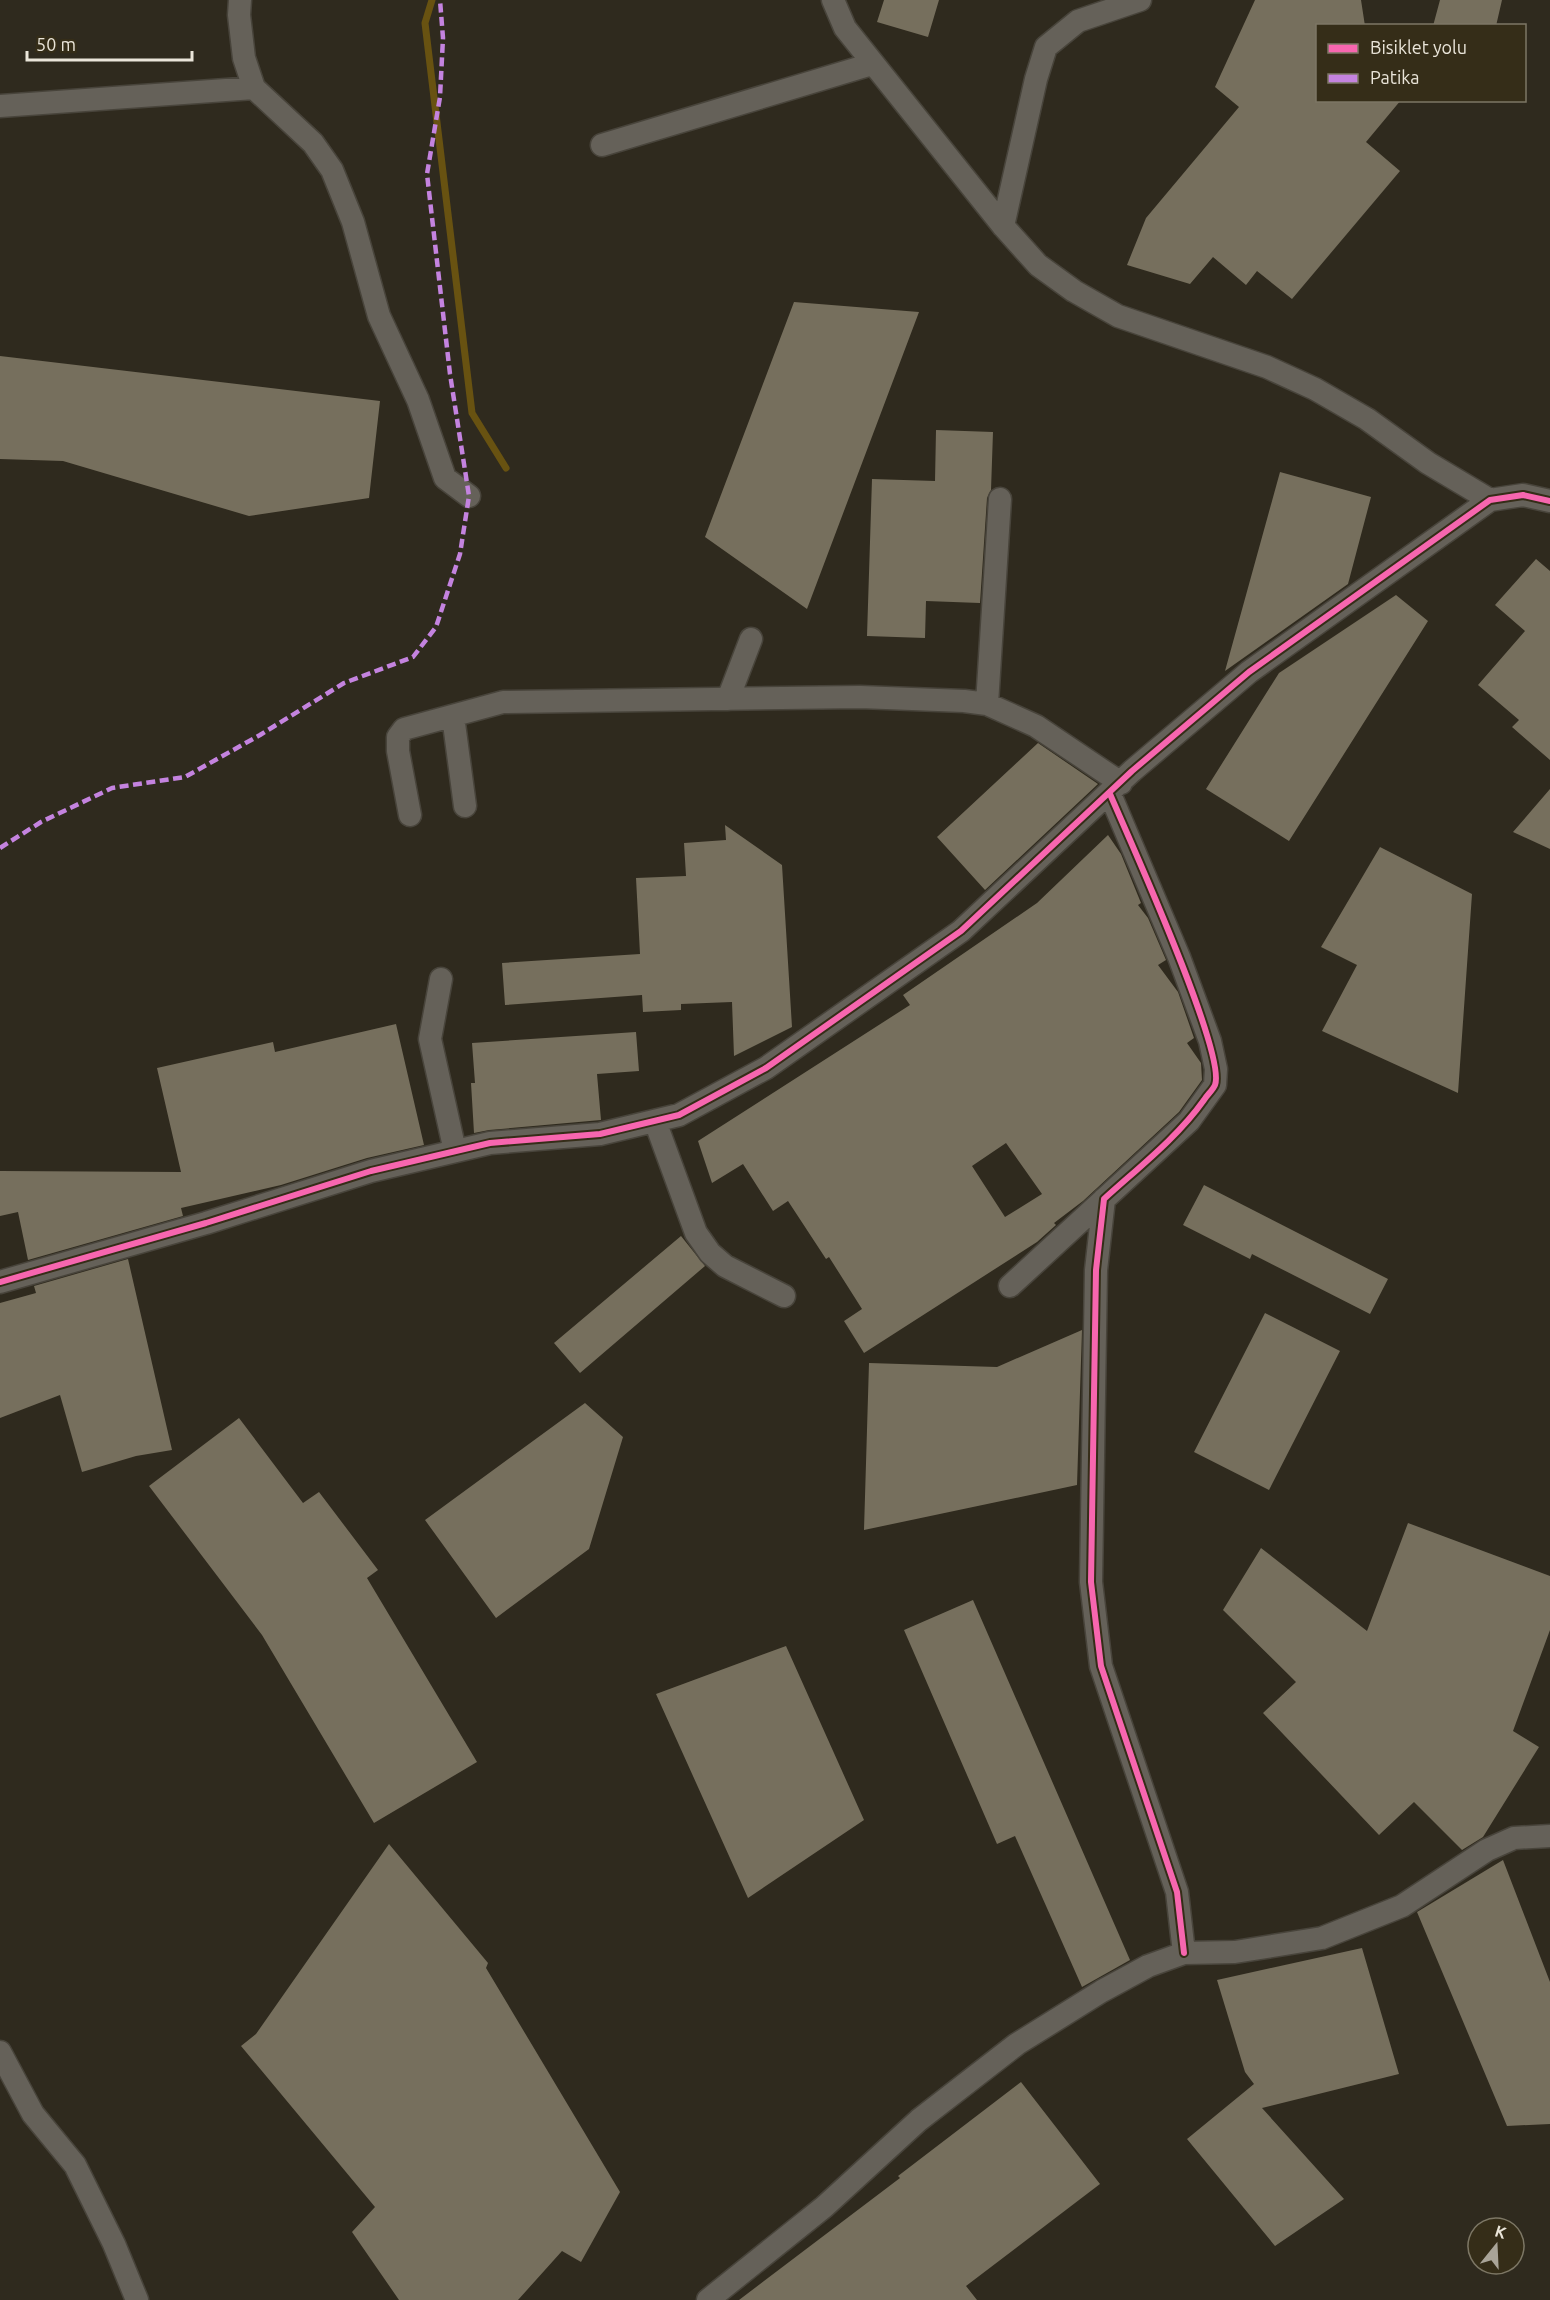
<svg xmlns="http://www.w3.org/2000/svg" width="1550" height="2300" viewBox="0 0 1550 2300" font-family="Ubuntu,sans-serif">
	<style>
		.lines { fill: none; stroke-linecap: round; stroke-linejoin: round }
		.stream { stroke: #685211; stroke-width: 7 }
		.building { fill: #766f5d; fill-rule: evenodd }
		.minor-casing { stroke: #48443b; stroke-width: 25 }
		.minor { stroke: #656159; stroke-width: 22 }
		.quiet { stroke: #c483df; stroke-width: 4.5; stroke-dasharray: 9 4.5; stroke-linecap: butt }
		.cycleway-casing { stroke: #352d18; stroke-width: 10 }
		.cycleway { stroke: #f766af; stroke-width: 6 }
	</style>
	<rect width="100%" height="100%" fill="#2f2a1e"/>
	<g class="lines">
		<path class="stream" d="M432,0L425,23L472,413L506,468"/>
	</g>
	<path class="building" d="M884,0H939L928,37L877,22Z
		M1255,0H1361L1365,26H1317V100H1401L1366,142L1400,171L1292,299L1257,271L1246,285L1213,257L1190,284L1127,265L1146,218L1239,107L1215,87Z
		M1440,0H1502L1496,26H1433Z
		M794,302L919,312L807,609L705,537Z
		M0,356L380,401L369,498L249,516L63,461L0,459Z
		M936,430L993,432L991,490L987,498L980,603L926,601L925,638L867,636L872,479L935,481Z
		M1280,472L1371,497L1348,584L1225,671Z
		M1536,559L1550,571V760L1512,727L1519,720L1478,685L1525,631L1495,605Z
		M1396,595L1428,621L1289,841L1206,789L1279,673Z
		M1038,743L1098,784L985,890L937,837Z
		M1550,789V849L1513,832Z
		M725,825L782,865L792,1027L734,1056L732,1002L681,1004V1010L643,1012L642,995L505,1005L502,963L640,954L636,878L686,876L684,843L726,840Z
		M1108,835L1121,854L1141,903L1138,905L1148,918L1166,960L1158,965L1178,992L1194,1038L1187,1043L1201,1063L1202,1080L1179,1112L1083,1201L1054,1223L1056,1225L1037,1242L864,1353L844,1321L862,1309L829,1257L826,1259L788,1201L773,1211L743,1164L712,1183L698,1141L910,1005L903,995L1037,903ZM1006,1143L1042,1194L1005,1217L972,1166Z
		M1380,847L1472,894L1458,1093L1322,1031L1357,965L1321,947Z
		M396,1024L424,1145L367,1158L281,1185L181,1208L183,1216L28,1260L18,1212L0,1216V1171L181,1172L157,1068L273,1042L275,1052Z
		M636,1032L639,1071L597,1074L601,1120L489,1130L474,1133L471,1083H475L472,1043Z
		M1204,1185L1388,1279L1370,1314L1252,1254L1250,1259L1183,1225Z
		M681,1236L705,1266L580,1373L554,1343Z
		M128,1259L172,1450L136,1456L82,1472L60,1395L0,1418V1303L36,1293L34,1286Z
		M1265,1313L1340,1351L1269,1490L1194,1452Z
		M1082,1330L1077,1485L864,1530L869,1363L997,1367Z
		M585,1403L623,1437L589,1549L496,1618L425,1520Z
		M239,1418L303,1503L319,1492L378,1570L367,1578L477,1762L374,1823L262,1635L149,1486Z
		M1408,1523L1550,1576V1630L1513,1731L1539,1747L1483,1837L1462,1850L1414,1802L1379,1835L1263,1713L1296,1682L1223,1610L1261,1548L1367,1631Z
		M973,1600L1130,1960L1082,1987L1015,1836L997,1844L904,1630Z
		M786,1646L864,1820L748,1898L656,1694Z
		M389,1844L488,1963L486,1968L620,2192L581,2262L562,2251L518,2300H399L352,2232L375,2207L241,2046L256,2034Z
		M1503,1860L1550,1982V2124L1507,2126L1417,1912Z
		M1362,1948L1399,2074L1262,2108L1344,2199L1275,2246L1187,2139L1254,2084L1245,2072L1217,1980Z
		M1021,2082L1100,2184L966,2286L977,2300H739L900,2178L898,2176Z"/>
	<g class="lines">
		<defs>
			<path id="minor" d="M240,0L239,15L244,58L254,88L313,143L332,170L353,222L379,316L418,400L445,478L469,496
				M833,0L845,28L1003,226L1038,265L1074,291L1118,316L1267,367L1315,389L1367,419L1428,463L1490,500
				M0,106L254,88
				M602,145L872,64
				M1003,226L1036,79L1046,47L1078,21L1140,0
				M728,699L751,639
				M987,704L1000,499
				M453,716L465,806
				M410,815L398,751V737L404,729L503,702L860,697L964,701L987,704L1036,726L1121,783
				M441,979L430,1039L455,1151
				M655,1121L696,1233L710,1253L725,1266L784,1296
				M1104,1199L1096,1270L1091,1582L1101,1666L1177,1892L1184,1953
				M0,1282L206,1223L371,1171L490,1143L600,1134L679,1115L766,1068L961,931L1132,771L1249,672L1490,500L1523,495L1550,501
				M1010,1286L1189,1121L1215,1085L1216,1069L1210,1041L1179,957L1110,794
				M0,2052L33,2114L75,2165L114,2244L137,2300
				M708,2300L824,2207L919,2120L1017,2044L1102,1991L1148,1966L1184,1953L1235,1952L1322,1938L1402,1906L1487,1850L1514,1838L1550,1836"/>
		</defs>
		<use href="#minor" class="minor-casing"/>
		<use href="#minor" class="minor"/>
		<path class="quiet" d="M0,848L41,822L112,788L185,777L260,735L344,683L413,657L436,627L460,554L469,496L450,374L427,174L440,97L443,38L440,0"/>
		<defs>
			<path id="cycleway" d="M1110,794C1128,836 1227,1054 1215,1085C1213,1090 1207,1095 1204,1100C1177,1138 1138,1168 1104,1199L1096,1270L1091,1582L1101,1666L1177,1892L1184,1953
				M0,1282L206,1223L371,1171L490,1143L600,1134L679,1115L766,1068L961,931L1132,771L1249,672L1490,500L1523,495L1550,501"/>
		</defs>
		<use href="#cycleway" class="cycleway-casing"/>
		<use href="#cycleway" class="cycleway"/>
	</g>
	<rect x="1316" y="24" width="210" height="78" fill="#352d18" stroke="#7d7765" stroke-width="1.5"/>
	<rect x="1328" y="44" width="30" height="9" fill="#f766af" stroke="#7d7765" stroke-width="1.5"/>
	<text x="1370" y="54" font-size="18" fill="#eae5d9">Bisiklet yolu</text>
	<rect x="1328" y="74" width="30" height="9" fill="#c483df" stroke="#7d7765" stroke-width="1.5"/>
	<text x="1370" y="84" font-size="18" fill="#eae5d9">Patika</text>
	<g transform="translate(1496 2246) rotate(18)"><circle r="28" fill="#352d18" stroke="#7d7765" stroke-width="1.5"/>
	<path d="M0-4.5L10 22L0 15L-10 22Z" fill="#a9a498"/>
	<text y="-9" font-size="16" font-weight="bold" text-anchor="middle" fill="#eae5d9">K</text>
	</g>
	<path d="M27 51v9h165v-9" fill="none" stroke="#eae5d9" stroke-width="3"/>
	<text x="36" y="51" font-size="18" fill="#eae5d9" stroke="#352d18" stroke-width="4.5" paint-order="stroke">50 m</text>
</svg>
